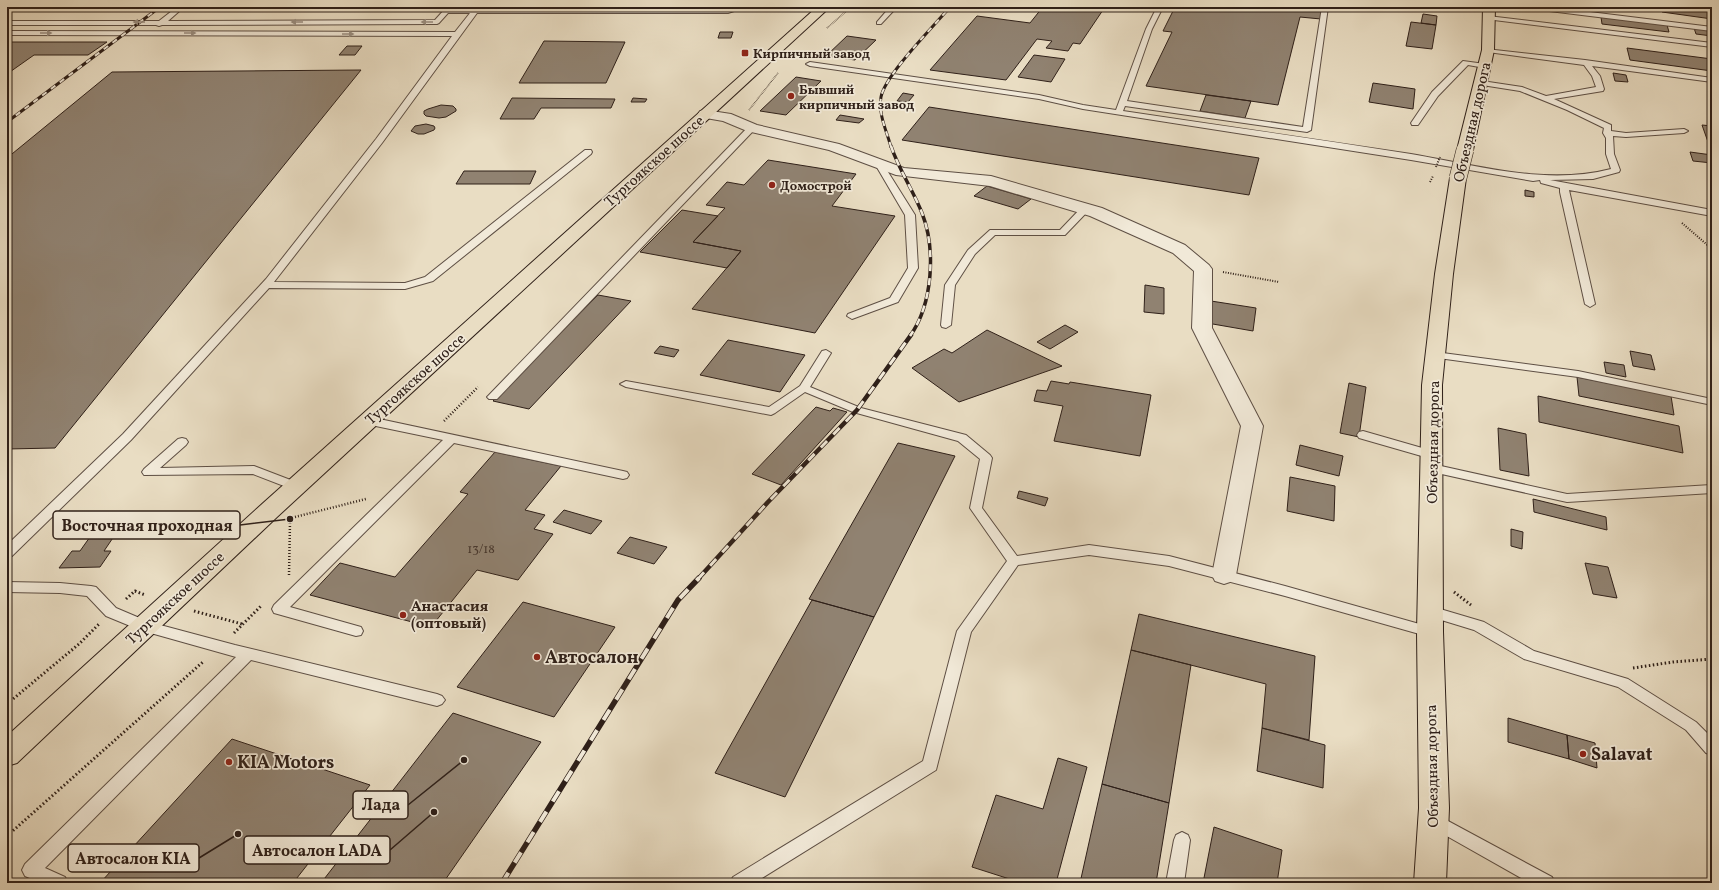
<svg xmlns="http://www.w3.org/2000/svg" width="1719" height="890" viewBox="0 0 1719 890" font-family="Vollkorn,serif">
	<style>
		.building { fill: #908271; stroke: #2f2019 }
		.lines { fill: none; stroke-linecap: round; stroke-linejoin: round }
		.lane-casing { stroke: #5e4f44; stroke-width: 2 }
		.street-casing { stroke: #5e4f44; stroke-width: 2 }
		.primary-casing { stroke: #2f2019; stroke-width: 2 }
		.path-far3 { stroke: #2f2019; stroke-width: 1.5; stroke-dasharray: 0.5 1; stroke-linecap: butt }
		.path-far2 { stroke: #2f2019; stroke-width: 2; stroke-dasharray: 1 1.5; stroke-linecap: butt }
		.path-far1 { stroke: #2f2019; stroke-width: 2.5; stroke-dasharray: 1 2; stroke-linecap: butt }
		.path { stroke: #2f2019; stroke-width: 3; stroke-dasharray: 1.5 2.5; stroke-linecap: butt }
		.lane { fill: #f1e9d8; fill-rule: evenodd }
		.street { fill: #f1e9d8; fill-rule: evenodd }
		.primary { fill: #e9ddc3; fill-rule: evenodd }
		.rail-far3-casing { stroke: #2f2019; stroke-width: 3 }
		.rail-far2-casing { stroke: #2f2019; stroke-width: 3.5 }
		.rail-far1-casing { stroke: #2f2019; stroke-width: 4.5 }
		.rail-casing { stroke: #2f2019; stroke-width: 5.5 }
		.rail-far3 { stroke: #f1e9d8; stroke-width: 2; stroke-dasharray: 5.5; stroke-linecap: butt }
		.rail-far2 { stroke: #f1e9d8; stroke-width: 2.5; stroke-dasharray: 7; stroke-linecap: butt }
		.rail-far1 { stroke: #f1e9d8; stroke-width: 3; stroke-dasharray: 9; stroke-linecap: butt }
		.rail { stroke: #f1e9d8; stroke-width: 4; stroke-dasharray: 12; stroke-linecap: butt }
		.primary-bridge-casing { stroke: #2f2019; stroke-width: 18; stroke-linecap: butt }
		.path-bridge { stroke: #2f2019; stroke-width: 2; stroke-dasharray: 1 1.5; stroke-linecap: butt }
		.primary-bridge { stroke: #e9ddc3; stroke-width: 17 }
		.oneway { fill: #9a8f82 }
		.poi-dot { fill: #8f2418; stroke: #f1e9d8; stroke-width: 1.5 }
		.labels { text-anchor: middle; stroke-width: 3.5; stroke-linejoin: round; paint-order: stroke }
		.far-poi-label { font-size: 13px; font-weight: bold; fill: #2f2019; stroke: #f1e9d8; text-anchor: start }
		.number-label { font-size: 13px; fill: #47382f }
		.street-label { font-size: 15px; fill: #2f2019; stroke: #f1e9d8 }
		.poi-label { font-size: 15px; font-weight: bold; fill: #2f2019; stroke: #f1e9d8; text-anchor: start }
		.near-poi-label { font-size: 18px; font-weight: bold; fill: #2f2019; stroke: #f1e9d8; text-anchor: start }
		.leader { fill: none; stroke: #2f2019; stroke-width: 1.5 }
		.callout-dot { fill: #2f2019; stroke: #f1e9d8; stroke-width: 1.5 }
		.callout { fill: #f1e9d8; stroke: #2f2019; stroke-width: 1.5 }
		.callout-label { font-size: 16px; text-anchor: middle; font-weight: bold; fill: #2f2019 }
	</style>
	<rect width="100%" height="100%" fill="#e9ddc3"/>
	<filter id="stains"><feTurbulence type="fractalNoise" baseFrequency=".005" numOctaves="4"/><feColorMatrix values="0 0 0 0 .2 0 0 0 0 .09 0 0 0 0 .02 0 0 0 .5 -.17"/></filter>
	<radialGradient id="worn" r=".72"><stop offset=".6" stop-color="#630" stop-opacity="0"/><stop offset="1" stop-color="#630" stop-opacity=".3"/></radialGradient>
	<path class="building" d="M1059,7H1105L1080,44L1073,43L1068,51L1046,48L1052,41L1037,39L1006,80L930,70L977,16L1030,23L1042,8L1057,10Z
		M1175,7H1323L1321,19L1300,17L1278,105L1146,86L1172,32L1163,31Z
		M1661,7H1712V19L1662,12Z
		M1423,14L1437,16L1436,25L1421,23Z
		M1601,17L1667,25L1669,32L1602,24Z
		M1411,22L1436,25L1432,49L1406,46Z
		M1694,28L1712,30V36L1696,34Z
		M720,32H733L731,38H718Z
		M847,36L876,40L855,60L826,56Z
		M544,41L625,42L606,83H519Z
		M7,42H107L88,55H34L7,74Z
		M347,46H362L355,55H339Z
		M1627,48L1712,59V71L1630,60Z
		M1034,55L1065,59L1051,82L1018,77Z
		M361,70L55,448L7,449V158L112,72Z
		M1613,73L1626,75L1628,82L1615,81Z
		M796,77L821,81L786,115L760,111Z
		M1373,83L1415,89L1413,109L1369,102Z
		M903,93L914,95L908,102L897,101Z
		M1206,95L1251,101L1245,118L1200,111Z
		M512,98L615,99L611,108H541L534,119H500Z
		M633,98L647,99L645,102H631Z
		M441,105L453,106L456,109V111L446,117L439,118L426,116L424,114V111L428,109Z
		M929,107L1259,158L1249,195L902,140Z
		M840,115L864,119L859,123L836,120Z
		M426,124L434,126L435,128L434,130L424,134H418L411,131L415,126Z
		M1702,125L1712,126V143L1708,142Z
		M1690,152L1712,155V163L1693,161Z
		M768,160L856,174L832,206L895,216L815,333L692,309L741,251L693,242L725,208L706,205L727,182L744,185Z
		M464,171H536L530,184H456Z
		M987,186L1031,199L1018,209L974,196Z
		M1525,190L1534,192V197L1525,196Z
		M682,210L718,216L693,242L741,251L727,268L640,252Z
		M1145,285L1164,288V314L1144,312Z
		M598,295L631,301L529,409L493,401Z
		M1211,301L1256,308L1253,331L1207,323Z
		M1065,325L1078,332L1050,349L1037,342Z
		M987,330L1062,366L959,402L912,368L944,349L952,353Z
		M728,340L805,355L780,392L700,375Z
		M660,346L679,350L674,357L654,353Z
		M1630,351L1651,355L1655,370L1633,366Z
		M1604,362L1624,365L1626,377L1606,373Z
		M1577,377L1671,396L1674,415L1579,396Z
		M1051,381L1069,384L1070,382L1151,395L1140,456L1054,441L1063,406L1034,401L1037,390L1047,391Z
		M1349,383L1366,387L1359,437L1340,433Z
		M1538,396L1679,426L1683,453L1539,422Z
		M816,407L830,411L833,408L847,412L781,485L752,474Z
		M1498,428L1526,434L1529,476L1500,470Z
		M898,443L955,456L874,617L809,599Z
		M1300,445L1343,456L1339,476L1296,465Z
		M495,452L561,466L525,510L545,515L534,529L553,534L518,580L477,570L431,627L310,595L340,563L395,577L468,494L460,492Z
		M1290,477L1335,486L1334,521L1287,511Z
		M1019,491L1048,498L1045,506L1017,498Z
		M1533,499L1606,517L1607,530L1534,512Z
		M564,510L602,521L591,534L553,522Z
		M102,520H125L104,551H111L100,567L59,568L72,551H80Z
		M1511,529L1523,532L1522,549L1511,546Z
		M630,537L667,547L654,564L617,553Z
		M1585,563L1608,567L1617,598L1593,594Z
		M812,600L874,617L785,797L715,773Z
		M523,602L615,627L554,717L457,687Z
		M1139,614L1315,656L1309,740L1262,728L1266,684L1131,650Z
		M1131,650L1191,665L1169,803L1102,784Z
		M453,713L541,742L443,883H321Z
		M1508,718L1567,735L1569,759L1508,742Z
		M1262,728L1325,745L1323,788L1257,771Z
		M1567,735L1595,743L1597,768L1569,759Z
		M232,739L370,785L293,883H100Z
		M1058,758L1087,767L1056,883H1022L972,867L996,795L1043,809Z
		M1102,784L1169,803L1156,883H1080Z
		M1214,827L1282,850L1277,883H1203Z"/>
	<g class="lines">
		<defs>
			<path id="lane" d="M177,7H184L168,21L435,20L444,10L446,9H728L746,7L728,13H477L382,143L274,282L405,283L425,277L585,150H591L592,152L591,154L433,281L405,289L269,288L131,440L12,556L7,558V545L123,434L266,279L376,139L452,36L7,35V31L455,32L470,13H448L439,23L437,24L162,25L159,26L156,25H7V21H159Z
				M890,7H897L881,24H877V22Z
				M1157,7H1163L1152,29L1127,101L1303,127L1322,7H1328L1311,130L1307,132L1125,106L1123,111C1219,125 1315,139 1411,154C1476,165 1545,186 1611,169L1606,154V138L1603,133L1604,128L1567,110L1520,91L1482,85L1478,83L1482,81L1522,87L1546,96L1596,87L1592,76L1584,65L1488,52L1484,50L1486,49L1585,60L1712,78V82L1592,66L1600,76L1604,89L1603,91L1554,99L1611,125V131L1626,133L1684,129L1688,131L1684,133L1626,137L1613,136L1614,154L1620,170L1619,172L1593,179L1550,180L1712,210V216L1569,190L1595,304L1590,307L1585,304L1560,192V188L1541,183L1540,180L1533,181L1411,160L1083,109L1039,99L810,66L806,64L810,62L1039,95L1083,105L1116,110L1146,29Z
				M1530,7H1549L1712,27V31L1533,9Z
				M1488,16L1712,43V47L1486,19V17Z
				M1463,61L1485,64L1489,66L1485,68L1468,65L1438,96L1418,125H1412L1411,123L1432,92Z
				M749,126H755L756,128L497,399H489L487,397L489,395Z
				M879,161L883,164L915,215L918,268L898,302L852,319L847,316L848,314L890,298L908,268L905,215L875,164Z
				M1085,206L1090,209L1065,235H995L975,254L955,285L951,325L946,328L942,327L941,325L945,285L968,250L990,230H1060L1082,207Z
				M826,350L831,353L810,387L861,408L966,435L990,455L992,458L982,508L1017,556L1089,545L1169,556L1285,586L1430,627L1435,628L1437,632L1435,636L1430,637L1285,596L1169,566L1089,555L1018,565L971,632L936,770L754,883H730L733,877L923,761L957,631L1007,561L970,508L980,459L958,441L853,412L805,392L775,413L771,415L626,387L620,384L626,381L769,407L800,386L822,351Z
				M1435,352L1578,371L1712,399V405L1578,377L1431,357L1430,355Z
				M370,417L623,471L627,472L629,475L627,478L623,479L454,443L290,607L361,627L363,631L361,635L356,636L274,613L272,609L274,605L443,440L366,424L364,421L366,418Z
				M1363,431L1436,452L1438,455L1436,458L1432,459L1359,438L1357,435L1359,432Z
				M182,438L186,439L188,442L186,445L160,468L254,466L301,484L303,487L301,490L297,491L253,474L144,475L142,472L144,469L178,439Z
				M1432,464L1567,494L1711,485L1712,493L1567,502L1428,471L1426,468L1428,465Z
				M7,582L60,583L91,586L96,587L116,608L149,622L235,645L437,694L442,696L445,700L442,704L437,706L251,660L45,868L65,877L68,883H41L25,876L22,870L25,864L236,657L140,630L106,616L87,596L60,593L7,592Z
				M1430,606L1484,622L1534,651L1628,679L1696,722L1712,738V755L1706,753L1686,730L1618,687L1524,659L1474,630L1425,615L1423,611L1425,607Z
				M1435,814L1552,877L1555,883H1530L1429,826L1427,821L1429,816Z
				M1182,832L1188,835L1190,840L1184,883H1166L1174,840L1176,835Z"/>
			<path id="street" d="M705,110L731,114L757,125L839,144L904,168L991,176L1102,208L1185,245L1209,265L1212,269V328L1263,426L1236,575L1233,581L1224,584L1215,581L1212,575L1241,426L1192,328L1194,271L1173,253L1090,216L990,186L896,175L829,150L747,131L723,121L700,117L698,114L700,111Z"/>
			<path id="primary" d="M817,7H830L277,517L17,763L7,766V736L261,505Z
				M1483,7H1495L1494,50L1473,150L1470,153L1465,155L1460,153L1457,150L1482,50Z
				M1458,173L1464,175L1466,178L1453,274L1442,385L1443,632L1449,808L1446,883H1414L1419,808L1417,632L1422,385L1435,274L1450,178L1452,175Z"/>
		</defs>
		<use href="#lane" class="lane-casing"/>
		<use href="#street" class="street-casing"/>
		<use href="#primary" class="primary-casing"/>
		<path class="path-far3" d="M827,28L851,7
			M749,110L778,73"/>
		<path class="path-far2" d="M1430,182L1433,176
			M1682,223L1712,249
			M1223,272L1279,282"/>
		<path class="path-far1" d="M444,421L478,387
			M295,517L366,499
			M289,575L290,522"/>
		<path class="path" d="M1454,592L1471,605
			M126,599L135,591L145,595
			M194,611L242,624
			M234,633L262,605
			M1633,668L1673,662L1712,659
			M7,704L79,644L99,624
			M7,836L204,661"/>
		<use href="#lane" class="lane"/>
		<use href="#street" class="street"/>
		<use href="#primary" class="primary"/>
		<defs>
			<path id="rail-far3" d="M7,122L160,7
				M891,147C887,132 878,114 881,97C885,75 934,26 950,7"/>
			<path id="rail-far2" d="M891,146C899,170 913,190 922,213C936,249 933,304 910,336"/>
			<path id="rail-far1" d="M698,579L768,502L857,410L911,335"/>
			<path id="rail" d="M502,883L678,600L699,578"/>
		</defs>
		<use href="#rail-far3" class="rail-far3-casing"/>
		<use href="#rail-far2" class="rail-far2-casing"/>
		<use href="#rail-far1" class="rail-far1-casing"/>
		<use href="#rail" class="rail-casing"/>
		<use href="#rail-far3" class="rail-far3"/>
		<use href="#rail-far2" class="rail-far2"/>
		<use href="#rail-far1" class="rail-far1"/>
		<use href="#rail" class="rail"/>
		<defs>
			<path id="primary-bridge" d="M1458,178L1465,150"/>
		</defs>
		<use href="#primary-bridge" class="primary-bridge-casing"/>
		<path class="path-bridge" d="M1436,167L1440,157"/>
		<use href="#primary-bridge" class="primary-bridge"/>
	</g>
	<defs><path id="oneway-solid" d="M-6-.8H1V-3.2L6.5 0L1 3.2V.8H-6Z"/></defs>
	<g class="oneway">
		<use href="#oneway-solid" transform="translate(139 22) rotate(180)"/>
		<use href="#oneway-solid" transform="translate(297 22) rotate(180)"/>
		<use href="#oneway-solid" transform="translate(427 22) rotate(180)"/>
		<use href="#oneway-solid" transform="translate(46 33)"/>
		<use href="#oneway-solid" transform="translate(190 33)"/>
		<use href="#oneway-solid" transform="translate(348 34)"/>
	</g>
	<g class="poi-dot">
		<rect x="741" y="49" width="8" height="8" rx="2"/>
		<circle cx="791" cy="96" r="4"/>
		<circle cx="772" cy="185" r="4"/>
		<circle cx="403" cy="615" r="4"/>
		<circle cx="537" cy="657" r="4"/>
		<circle cx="1583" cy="754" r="4"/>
		<circle cx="229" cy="762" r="4"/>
	</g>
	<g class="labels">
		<g class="far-poi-label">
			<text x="753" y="58">Кирпичный завод</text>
			<text x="799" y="94">Бывший<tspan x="799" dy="15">кирпичный завод</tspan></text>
			<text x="780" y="190">Домострой</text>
		</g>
		<g class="number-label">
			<text x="481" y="553">13/18</text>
		</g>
		<g class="street-label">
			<text transform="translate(1472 122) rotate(-77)" y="5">Объездная дорога</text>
			<text transform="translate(654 161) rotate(-42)" y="5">Тургоякское шоссе</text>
			<text transform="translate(415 379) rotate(-42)" y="5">Тургоякское шоссе</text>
			<text transform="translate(1433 442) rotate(-89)" y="5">Объездная дорога</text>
			<text transform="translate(175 598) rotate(-43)" y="5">Тургоякское шоссе</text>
			<text transform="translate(1432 766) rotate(-91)" y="5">Объездная дорога</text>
		</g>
		<g class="poi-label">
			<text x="411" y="611">Анастасия<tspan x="411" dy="17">(оптовый)</tspan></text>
		</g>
		<g class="near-poi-label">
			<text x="545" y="663">Автосалон</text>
			<text x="1591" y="760">Salavat</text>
			<text x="237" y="768">KIA Motors</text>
		</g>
	</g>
	<path class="leader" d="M290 519L240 525M464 760L408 805M434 812L390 850M238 834L199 858"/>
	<g class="callout-dot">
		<circle cx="290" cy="519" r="4"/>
		<circle cx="464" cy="760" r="4"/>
		<circle cx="434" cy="812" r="4"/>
		<circle cx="238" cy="834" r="4"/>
	</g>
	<g class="callout">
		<rect x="53" y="511" width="187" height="28" rx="4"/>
		<rect x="353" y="791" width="55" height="28" rx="4"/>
		<rect x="244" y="836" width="146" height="28" rx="4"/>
		<rect x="68" y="844" width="131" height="28" rx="4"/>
	</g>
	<g class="callout-label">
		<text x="147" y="531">Восточная проходная</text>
		<text x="381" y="810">Лада</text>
		<text x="317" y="856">Автосалон LADA</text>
		<text x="133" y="864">Автосалон KIA</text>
	</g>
	<rect width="1719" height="890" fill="none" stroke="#e9ddc3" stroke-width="24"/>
	<rect x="8" y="8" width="1703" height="874" fill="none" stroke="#2f2019" stroke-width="2"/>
	<rect x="12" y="12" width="1695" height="866" fill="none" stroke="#2f2019"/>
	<rect width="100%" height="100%" filter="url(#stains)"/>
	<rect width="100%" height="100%" fill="url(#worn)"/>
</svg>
